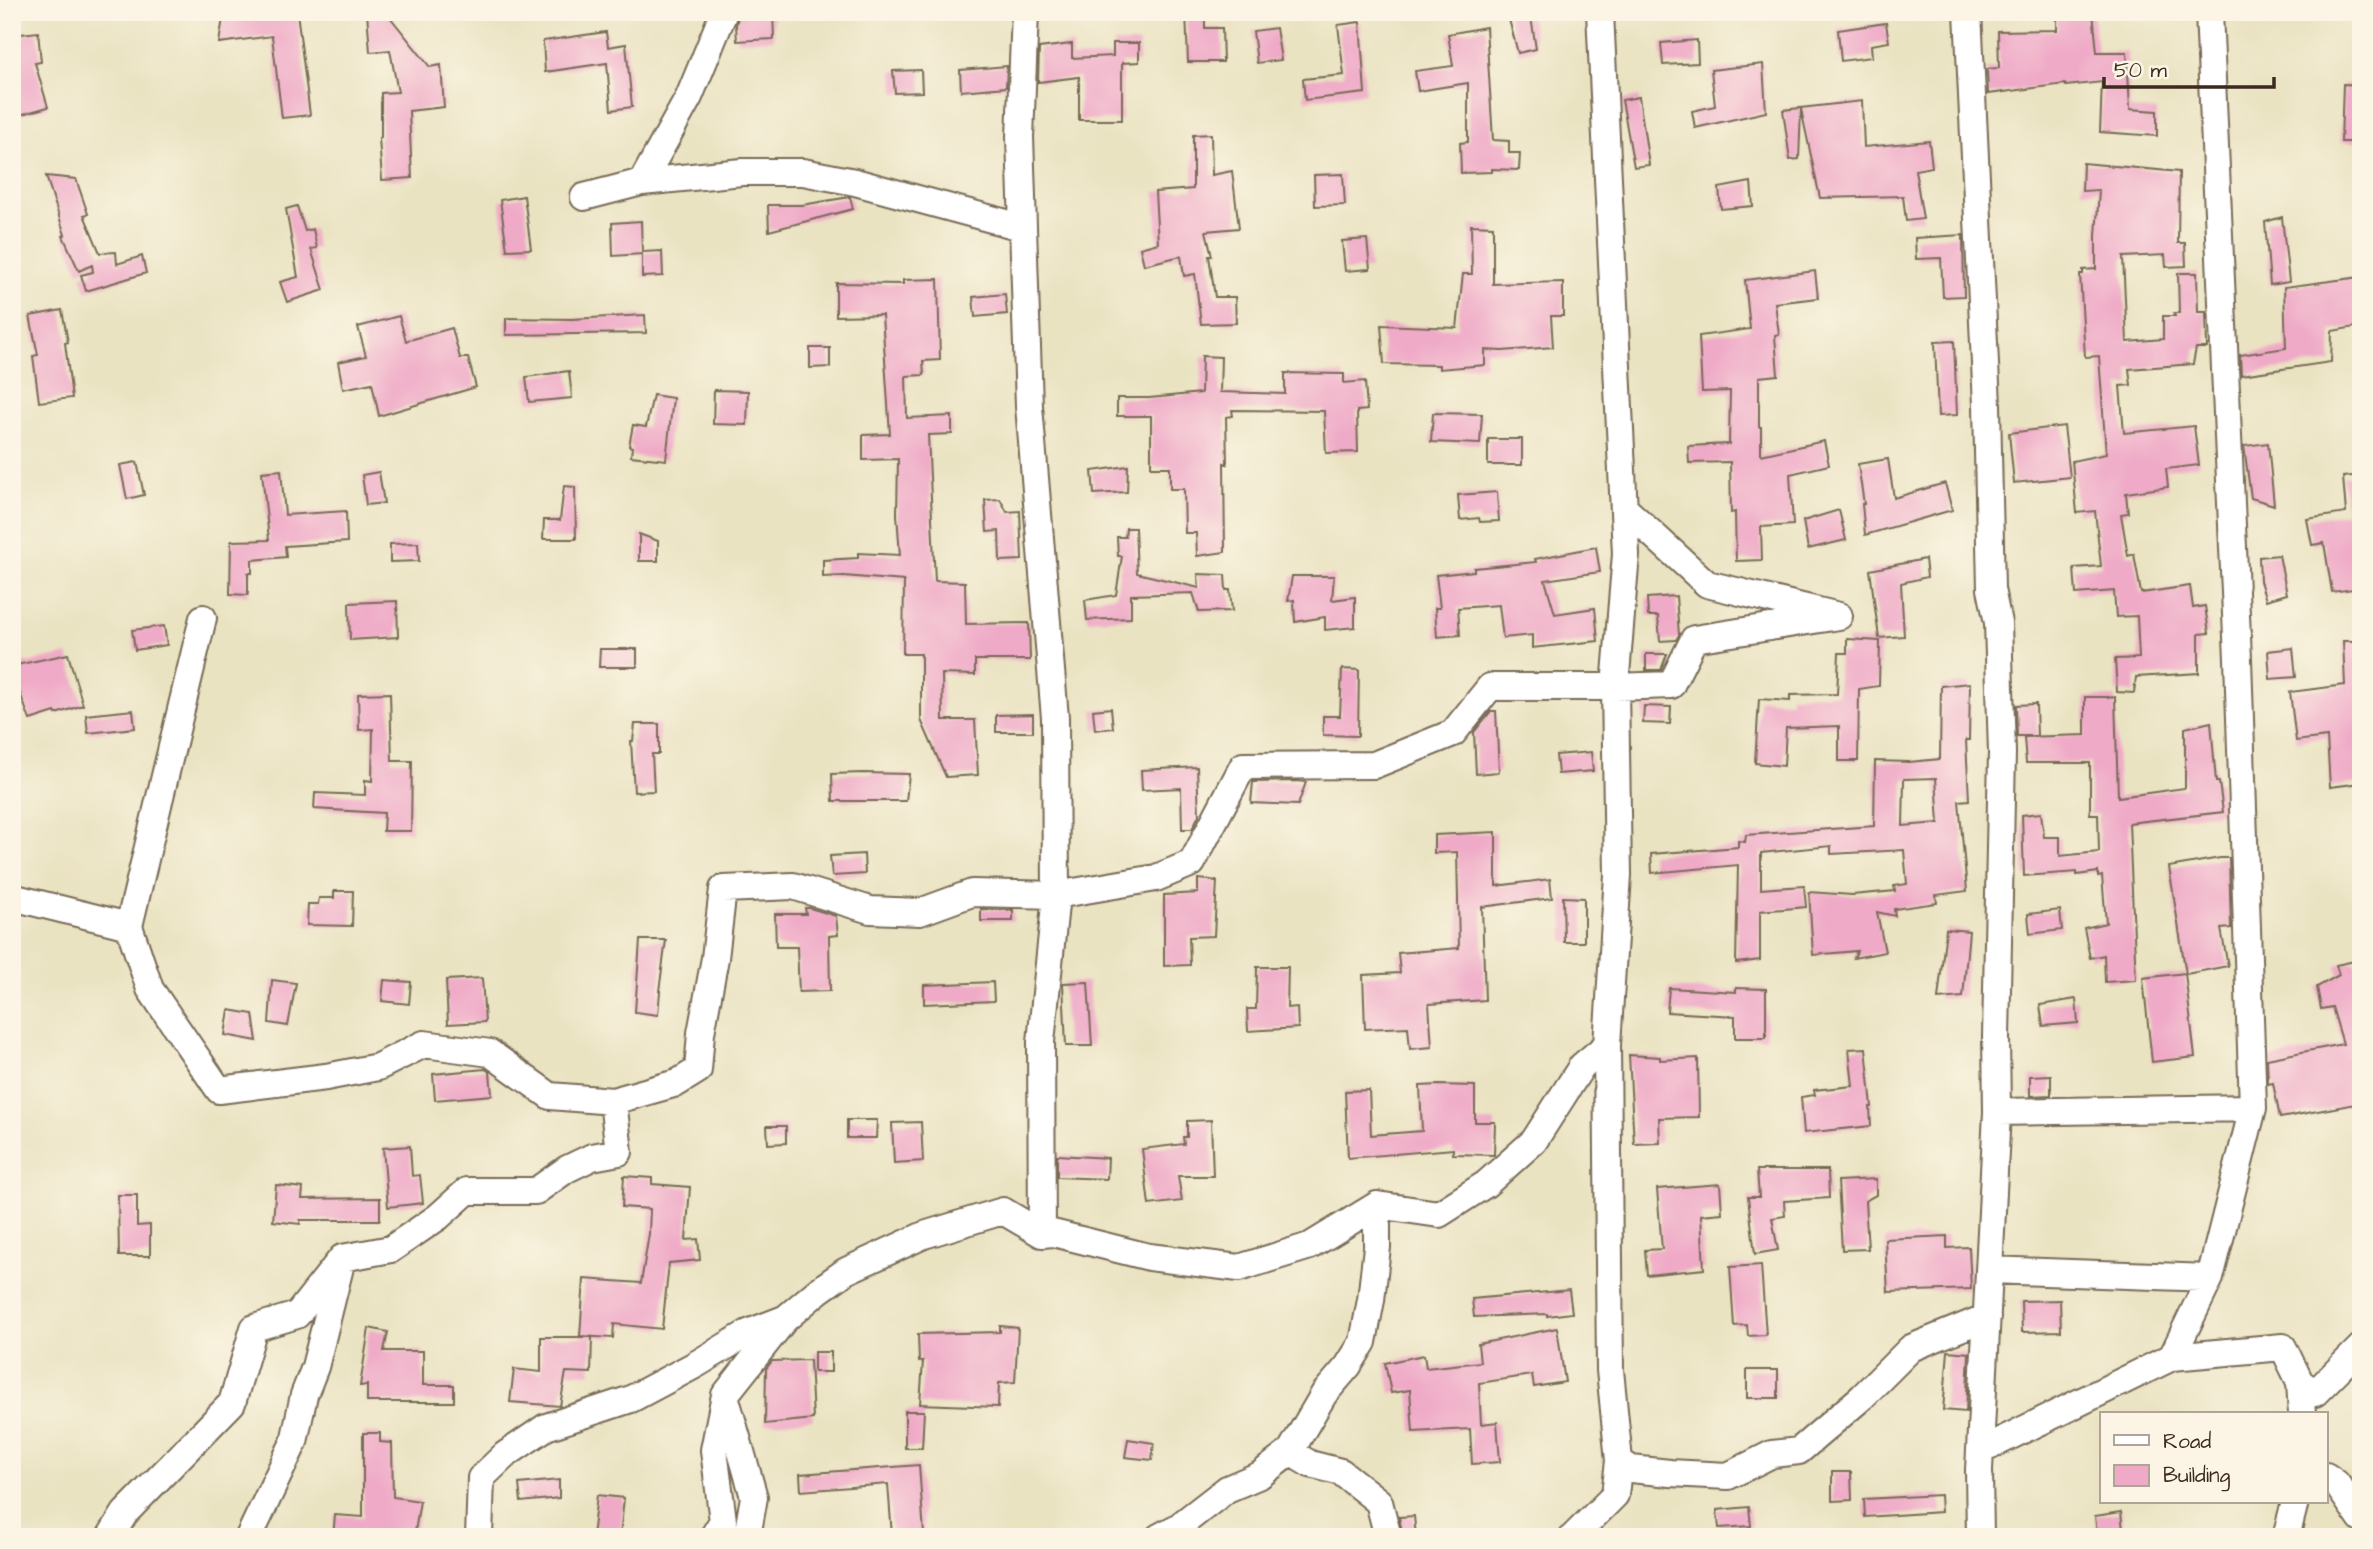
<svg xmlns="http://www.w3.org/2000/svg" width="2373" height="1549" viewBox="0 0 2373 1549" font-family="'Architects Daughter',sans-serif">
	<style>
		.building { fill: #efaac7; fill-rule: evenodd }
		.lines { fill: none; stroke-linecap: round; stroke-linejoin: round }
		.street-casing { stroke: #786b57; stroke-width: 30 }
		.street { stroke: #fff; stroke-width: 26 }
	</style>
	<rect width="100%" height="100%" fill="#fcf5e5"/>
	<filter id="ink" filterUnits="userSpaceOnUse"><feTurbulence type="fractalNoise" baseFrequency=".0143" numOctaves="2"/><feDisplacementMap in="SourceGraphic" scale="14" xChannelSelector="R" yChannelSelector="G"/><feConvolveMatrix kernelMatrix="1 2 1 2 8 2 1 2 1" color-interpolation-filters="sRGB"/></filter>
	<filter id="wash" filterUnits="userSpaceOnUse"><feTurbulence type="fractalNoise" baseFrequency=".00686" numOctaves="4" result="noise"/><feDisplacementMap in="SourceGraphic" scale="28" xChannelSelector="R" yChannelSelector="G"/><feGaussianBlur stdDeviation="1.57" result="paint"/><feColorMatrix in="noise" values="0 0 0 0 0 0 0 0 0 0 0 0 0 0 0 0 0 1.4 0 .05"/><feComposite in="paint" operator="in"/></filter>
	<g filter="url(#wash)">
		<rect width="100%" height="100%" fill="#eae3c2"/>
		<g id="blocks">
			<path class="building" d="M224,12H297L310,115L282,118L272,36L219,43Z
				M367,12H386L430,67L441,65L444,107L409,111L412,178L382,180L379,138H381V93L398,92L390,50L370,52Z
				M773,12L774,39L737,41L736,25L739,13Z
				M1186,12H1205V28H1222L1223,62H1188Z
				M1507,12H1527L1528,18L1531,17L1536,49L1518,53Z
				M2057,12H2093L2097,52H2127L2130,109L2157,111V136L2100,132L2102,82L2066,86L2065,84L1988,94L1987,69L1999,68L1998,31L2057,30Z
				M1360,22L1365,93L1305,100L1303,79L1344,75L1338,25Z
				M1886,23L1889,42L1871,45L1872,57L1841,61L1838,30Z
				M1486,27L1493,140L1509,141V153H1520L1519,170L1492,169V172L1461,173L1460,143L1468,142V83L1418,91L1415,71L1453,66L1448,34Z
				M1276,28L1281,60L1257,63L1253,31Z
				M38,32L41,62L35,63L48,107L16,116L12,104V35Z
				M606,32L608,47L626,44L632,107L611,110L607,63L545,72L543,41Z
				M1697,40L1698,63L1663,65L1661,43Z
				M1113,43H1139V62L1122,63V120H1079V77L1038,82L1039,48L1072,44V58L1113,56Z
				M1763,64L1766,112L1695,128L1692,111L1715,106L1711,70Z
				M1007,66L1006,87L961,91L960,70Z
				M921,70L922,92L895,93L893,71Z
				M2343,84L2361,85V142H2341Z
				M1639,97L1649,165L1634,167L1622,100Z
				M1862,101L1864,147L1929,141L1932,167L1915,170L1923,219L1906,221L1903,196L1820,198L1801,109L1799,159L1790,160L1783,110Z
				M1211,134L1212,175L1232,171L1239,228L1206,231L1212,256H1209L1215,297H1235L1236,323L1201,324L1195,274L1184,276L1181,256L1144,265L1140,248L1158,243L1155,192L1193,189V135Z
				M2083,163L2179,172L2178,243H2185L2186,266L2166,267L2165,255L2123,257L2127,342L2163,339V316H2175L2174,313H2179L2178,273H2197L2198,312H2206L2207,348H2196L2193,364L2129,369L2131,385L2120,386L2124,433L2194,426L2199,465L2166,469L2168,487L2126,493L2128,513L2121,514L2128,556L2134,554L2141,593L2190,586L2193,608L2205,606L2209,633L2199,634V673L2136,677L2134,693L2117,692L2115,659L2139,658L2137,616L2116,617L2114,591L2076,594L2074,568L2101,566L2095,511L2077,513L2072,461L2106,454L2099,356L2085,357L2080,274H2083V270L2096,269V236L2099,190L2082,191Z
				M1343,174L1345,205L1315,206L1314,175Z
				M46,176L76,179L88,214L84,215L100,253L116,252L117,264L142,256L146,273L86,291L81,275L93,272L92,265L79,271L63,236L65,235Z
				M1751,182L1753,206L1721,209L1719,188Z
				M524,196L531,249L507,250L500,200Z
				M850,197L853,209L769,231L768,205H802Z
				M297,206L305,231L313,229L317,248L311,249L324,290L287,302L280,282L298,277L286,209Z
				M2282,217L2289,282L2270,285L2265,222Z
				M641,221L642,252L662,251L663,276L642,277V254L613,256L612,223Z
				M1471,225L1493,226V284L1563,282V316H1551L1553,347L1502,351L1485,350V365L1439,369V365L1384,364L1381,325L1457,328L1463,274H1472Z
				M1963,235L1964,296L1943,297L1941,258L1916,259L1915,238Z
				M1367,239L1370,269L1345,271L1342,241Z
				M1815,271L1818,298L1775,303L1779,335L1775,336L1778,375L1759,377V427H1761V455L1824,441L1829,465L1790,474L1793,525L1761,527L1762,560L1736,561L1735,512L1731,513L1730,462L1689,463L1688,446L1729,444L1730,391L1702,392L1699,336L1750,329L1745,280Z
				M2361,277V326L2332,331L2331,362L2241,375L2240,355L2286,348L2284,287Z
				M938,279L940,360L923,361L924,375L906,376L907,418L952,416V434L928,435L935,581L965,582L966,624L1029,623L1030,660H975V675L942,674L943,720H975L978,775L946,777L921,720V654H903L904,581L844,576L823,577V560L858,558V553L900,555L897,515L898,459L863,460V435L890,434L882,315L836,316V283L903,284V280Z
				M1005,294L1007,314L975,317L973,297Z
				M62,310L68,342L65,343L72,398L39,402L33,356L38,355L30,316Z
				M645,315L646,333L506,335V318L572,319Z
				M399,316L406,341L452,328L460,358H468L476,387L379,416L372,383L343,389L338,362L366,356L358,327Z
				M1954,341L1957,415L1938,416L1935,342Z
				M810,348H830V367L810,368Z
				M1202,356L1221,357L1220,392L1285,394V373L1344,374V383L1365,381L1367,410L1357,411L1358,452L1326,453L1324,411L1232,410L1233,416L1226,417L1227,464L1224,463L1225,552L1197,556L1196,533H1185L1184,489H1170V467H1151V416H1117V398H1149L1201,393Z
				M569,371L572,398L529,402L526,377Z
				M714,390L748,391L747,425L713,424Z
				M653,395L673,398L666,460L631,456L632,447L629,446L633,425L646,427Z
				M1433,413L1482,414L1480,444L1431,442Z
				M2064,426L2070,477L2014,483L2009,433Z
				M1488,439H1522V465H1488Z
				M2268,443L2274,505L2251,498L2244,446Z
				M1888,459L1894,498L1945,483L1952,510L1865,535L1862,504H1864L1858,464Z
				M137,462L144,495L127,499L120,465Z
				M1128,466L1127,492L1094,494L1092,471Z
				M281,470L285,515L346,511L347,542L285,546L286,557L252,560V573H248V595L230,594L231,541L269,540L262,472Z
				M379,472L384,503L366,505L362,475Z
				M2361,475V543L2356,544L2361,588L2332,592L2324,543L2312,545L2307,519L2346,513L2343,477Z
				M564,486L575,487L576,539H543L544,520H560Z
				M1497,492L1499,521L1480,522L1479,518L1460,520L1458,495Z
				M1000,499L1007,512L1020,511L1022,560L1000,561L999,531L987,532L985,500Z
				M1839,510L1846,540L1808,549L1803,521Z
				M1126,528H1135L1137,573L1199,588L1198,574L1225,575L1226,590H1230L1232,611L1199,612L1193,593L1131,595V618L1087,620L1085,600L1116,595L1122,556H1118L1117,537H1125Z
				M639,534L658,541V561H639Z
				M418,543L419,561L390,562V544Z
				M1596,547L1600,572L1545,580L1555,614L1595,608L1598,641L1532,648V635L1503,638L1499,605L1458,608L1460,635L1437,637L1435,608H1440L1436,575L1474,571V568L1536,562L1535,559Z
				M2279,555L2287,594L2266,600L2260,581L2259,557Z
				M1925,559L1927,577L1901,583L1904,636L1879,638L1870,570Z
				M1292,576H1334L1332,600L1355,597V627L1325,630V617L1295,622L1294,600L1288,601Z
				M1676,596L1679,635L1676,640L1660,641L1658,616H1648L1647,598Z
				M397,601L398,637L350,640L349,603Z
				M164,626L167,645L135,650L132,630Z
				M1847,639L1880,641L1879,686L1859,689L1858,761H1839V726L1786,728L1784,766L1755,763L1759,699L1790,701V695L1837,694L1839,653H1847Z
				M2343,641H2361V783L2330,787L2327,737L2296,741L2290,692L2345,685Z
				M2293,648L2296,677L2270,679L2268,651Z
				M600,649H637V667H599Z
				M68,654L83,705L56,714L55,712L30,720L20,693L12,694V666Z
				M1646,654H1667L1661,670H1646Z
				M1342,669L1359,670L1358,736L1323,735V716H1340Z
				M1970,683L1969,740H1966L1969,800L1959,801L1967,891L1936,895L1937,903L1894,909L1895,916L1877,912L1885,952L1854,958L1857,951L1813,955L1809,892L1852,895L1895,891L1894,886L1907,884L1904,850L1831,854V846L1761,853V889L1804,886L1806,907L1760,911V960L1736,963L1738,865L1652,873L1651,854L1738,847V841L1745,842L1746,835L1874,826L1875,761L1909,762L1940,759L1941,686ZM1936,778L1939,823L1903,826L1904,779Z
				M390,693L392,761H412L411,831H383L384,813L314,809L315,793L365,795V780L372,781L373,729L359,730L358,694Z
				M2085,697H2115L2118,797L2185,788V728L2211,722L2216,782H2219L2223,812L2129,823L2136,980L2105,982L2104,955L2090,958L2084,928L2106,923L2102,876L2098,877V872L2077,875V872L2024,876L2022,815L2041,813L2044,837H2060V856L2099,852L2098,814H2090V763H2026L2024,737L2085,735Z
				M2036,704L2037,736H2017L2016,705Z
				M1644,706L1671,707L1670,724L1643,723Z
				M1111,708L1113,728L1095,730L1093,710Z
				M133,710L135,728L88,733L86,715Z
				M1491,711H1496L1499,772L1476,774L1474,732Z
				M1033,714V732H996V715Z
				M635,724H659V754H652L654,791L634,792L631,741H633Z
				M1591,752L1593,771L1558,774L1556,755Z
				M1197,767L1199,815L1192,829H1182L1181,788L1142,790L1141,770Z
				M863,773L909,774L906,801H833L832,774Z
				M1253,782L1297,781L1306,782L1298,805L1251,803Z
				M1496,832V886L1550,879L1552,898L1482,907L1485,1000L1429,1004L1432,1047L1410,1049L1408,1027L1365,1029L1363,975L1400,973L1398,953L1459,948L1457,852L1434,853V835Z
				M864,854L865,874L832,876L830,856Z
				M2220,858H2229L2231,928L2221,929L2228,966L2186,974L2169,867Z
				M1198,879L1217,881L1214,936L1189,937L1190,965L1164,966V895L1198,893Z
				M334,891H353L352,926L307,925L308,904H318L319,898H334Z
				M1563,897L1584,898V942H1564Z
				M805,908H810L836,916L838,935L829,936L830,991L799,992L797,947H776L775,914H806Z
				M981,909L1013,910V921H981Z
				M2060,910L2062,930L2030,934L2028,914Z
				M1946,929L1969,931L1963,997L1938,999Z
				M640,940H666L659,991H660L658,1015L635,1012Z
				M2355,961L2361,990V1103L2280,1118L2273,1083L2268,1084L2267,1059L2343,1044L2332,1007L2321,1009L2317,987L2339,975L2336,965Z
				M1257,967H1288L1287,1008L1297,1007L1298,1028L1248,1031L1247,1009H1256Z
				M2185,973L2195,1057L2152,1062L2143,978Z
				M482,978L485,1022L448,1024L446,980Z
				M272,980L296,983L288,1026L269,1023Z
				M384,980L411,982L409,1004L382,1001Z
				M993,982L994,1001L924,1004V985Z
				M1088,982L1092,1046H1066L1063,983Z
				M1669,988L1736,992V988L1766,989V1038H1735V1016L1667,1012Z
				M2076,999L2078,1023L2043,1026L2040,1005Z
				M229,1010L253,1014L257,1041L225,1035Z
				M1866,1048L1872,1107H1870L1871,1126L1804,1133L1801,1097L1815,1095L1814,1090L1853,1086L1849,1049Z
				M1629,1055L1660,1057V1060L1698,1058L1699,1117L1659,1118L1660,1143L1634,1144Z
				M485,1069L490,1072L492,1095L435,1100L433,1074Z
				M2051,1075V1095L2030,1096V1076Z
				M1439,1085L1475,1086V1122H1495L1494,1155L1453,1154V1149L1348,1158L1345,1091L1369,1090L1371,1135L1422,1131L1420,1086Z
				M847,1120H877L876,1138H847Z
				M1211,1120L1213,1176H1178L1182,1201L1149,1205L1142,1149L1184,1144L1183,1137H1187V1121Z
				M921,1122L923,1161L894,1163L892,1123Z
				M767,1126H786V1143L768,1144Z
				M410,1146L412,1176L420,1175L423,1203L388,1207L383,1148Z
				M1057,1155L1108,1158L1107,1179L1057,1177Z
				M1757,1170H1828L1829,1198L1784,1201L1785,1216L1772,1218L1778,1250L1755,1254L1748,1197H1759Z
				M624,1176L652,1178V1184L690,1187L686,1240L698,1239L700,1260L669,1263L662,1329L614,1324L613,1338L580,1336L584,1279L641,1283L649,1234L650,1209L622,1207Z
				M1876,1179V1195L1865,1201L1868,1249L1842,1250L1838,1181Z
				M1720,1184L1722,1213L1701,1215L1704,1269L1647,1275L1645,1250L1662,1249L1657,1189Z
				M276,1185L303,1188L302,1199L380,1198V1220H300V1224L273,1221Z
				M118,1195H137V1226L150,1225V1256H119Z
				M1947,1236V1248L1969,1247L1971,1289L1888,1292L1885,1239Z
				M1761,1265L1766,1335L1748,1336L1747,1325L1734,1326L1730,1267Z
				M1569,1290L1572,1313L1547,1316V1314L1474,1317L1472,1299Z
				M2060,1300L2061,1331L2022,1332L2021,1301Z
				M1000,1326L1018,1328L1015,1382L999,1383L998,1407L920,1404L923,1361L919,1362L918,1334L1000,1332Z
				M369,1328L388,1332L384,1351H423V1385H454V1402H367V1385L360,1386Z
				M1557,1328L1565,1382L1534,1387L1532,1375L1479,1383L1481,1424L1497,1422L1500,1462L1472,1464L1470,1429L1413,1432L1410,1390L1391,1393L1385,1363L1424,1355L1426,1368L1480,1362L1478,1344Z
				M541,1337H592L591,1373L566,1372L560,1406L510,1402L514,1369L541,1372Z
				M1948,1351L1969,1353L1966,1412L1943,1410Z
				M814,1352H831V1372H814Z
				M810,1360L813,1419L765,1424L766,1369L772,1361Z
				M1747,1370H1778V1398H1747Z
				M905,1411H924L922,1448H905Z
				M363,1433H380V1442L392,1443L393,1497L420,1501L415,1532H388V1537H333L335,1515L363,1517Z
				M1128,1439L1154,1443L1152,1460L1125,1457Z
				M919,1465L924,1534L892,1536L888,1484L801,1491L800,1474Z
				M1832,1472H1851L1852,1500L1832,1501Z
				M559,1480V1498L521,1502L519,1484Z
				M597,1495L624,1498L620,1537H592Z
				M1940,1495L1941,1512L1865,1517L1864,1499Z
				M1749,1507L1751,1526L1719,1528L1717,1510Z
				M2121,1512L2123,1530L2097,1533L2095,1516Z
				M1414,1516L1416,1537H1403L1399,1517Z"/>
		</g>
	</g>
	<g filter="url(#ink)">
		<use href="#blocks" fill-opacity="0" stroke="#786b57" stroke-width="2"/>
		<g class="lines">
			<defs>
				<path id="street" d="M1025,12L1020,137L1029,406L1055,718L1056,895L1041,1042L1042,1234
					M1968,12L1987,405L1991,589L1998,623L2002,753L1996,1037L1997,1112L1979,1470L1980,1537
					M2209,12L2238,659L2253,1108L2210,1278L2172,1357L2283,1347L2300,1382L2302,1414
					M642,182L689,97L724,12
					M584,197L642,182L742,172H803L855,182L1021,227
					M203,618L129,926L150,989L219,1090L326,1077L378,1067L424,1044L490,1053L550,1096L613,1101
					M12,897L129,926
					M1997,1112L2253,1108
					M1990,1270L2210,1278
					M2300,1382L2315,1393L2361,1347
					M726,1399L754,1497L747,1537
					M1980,1451L2172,1357
					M1290,1452L1310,1464L1341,1472L1379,1502L1388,1537
					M1619,1461L1631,1469L1670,1473L1728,1476L1772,1454L1799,1451L1862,1397L1911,1348L1987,1317
					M2326,1476L2336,1483L2361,1519
					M110,1537L125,1513L232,1403L254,1328L297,1315L342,1258L391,1249L438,1217L467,1191H536L567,1169L592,1157L619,1152L613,1101L677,1083L698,1070L701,1033L715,958L723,889L793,886L870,910L920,912L972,893L1056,895L1156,878L1192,863L1243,766L1374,765L1453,733L1490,687H1615L1671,685L1694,639L1839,616L1707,584L1624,508
					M249,1537L294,1442L304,1395L315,1367L340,1267
					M479,1537L481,1478L505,1455L546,1427L631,1399L695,1365L748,1333L784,1319
					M713,1537L723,1521L714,1450L725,1395L785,1319L818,1291L846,1271L924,1235L1003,1211L1042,1234L1053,1233L1149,1257L1239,1268L1310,1246L1377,1205L1439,1214L1486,1184L1534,1141L1582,1066L1607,1045
					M1159,1537L1178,1527L1227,1489L1260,1475L1290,1452L1324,1394L1348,1366L1363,1342L1371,1300L1377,1247V1205
					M1573,1537L1615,1495L1619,1461L1610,1370L1607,1045L1618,875L1615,687L1626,554L1600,12
					M2286,1537L2295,1502"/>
			</defs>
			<use href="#street" class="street-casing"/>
			<use href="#street" class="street"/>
		</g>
	</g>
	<rect width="2373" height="1549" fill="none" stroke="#fcf5e5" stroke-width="42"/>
	<rect x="2100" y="1412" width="228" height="91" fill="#fcf5e5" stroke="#afa495" stroke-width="2"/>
	<rect x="2114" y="1435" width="35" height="10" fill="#ffffff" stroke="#afa495" stroke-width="2"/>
	<text x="2163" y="1448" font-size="21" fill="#3b2a1e">Road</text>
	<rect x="2114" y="1465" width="35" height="21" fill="#efaac7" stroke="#afa495" stroke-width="2"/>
	<text x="2163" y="1482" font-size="21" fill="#3b2a1e">Building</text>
	<path d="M2104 77v10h170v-10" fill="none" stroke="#3b2a1e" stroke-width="3.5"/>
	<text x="2114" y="77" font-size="21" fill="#3b2a1e" stroke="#fcf5e5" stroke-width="5" paint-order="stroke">50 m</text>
</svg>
